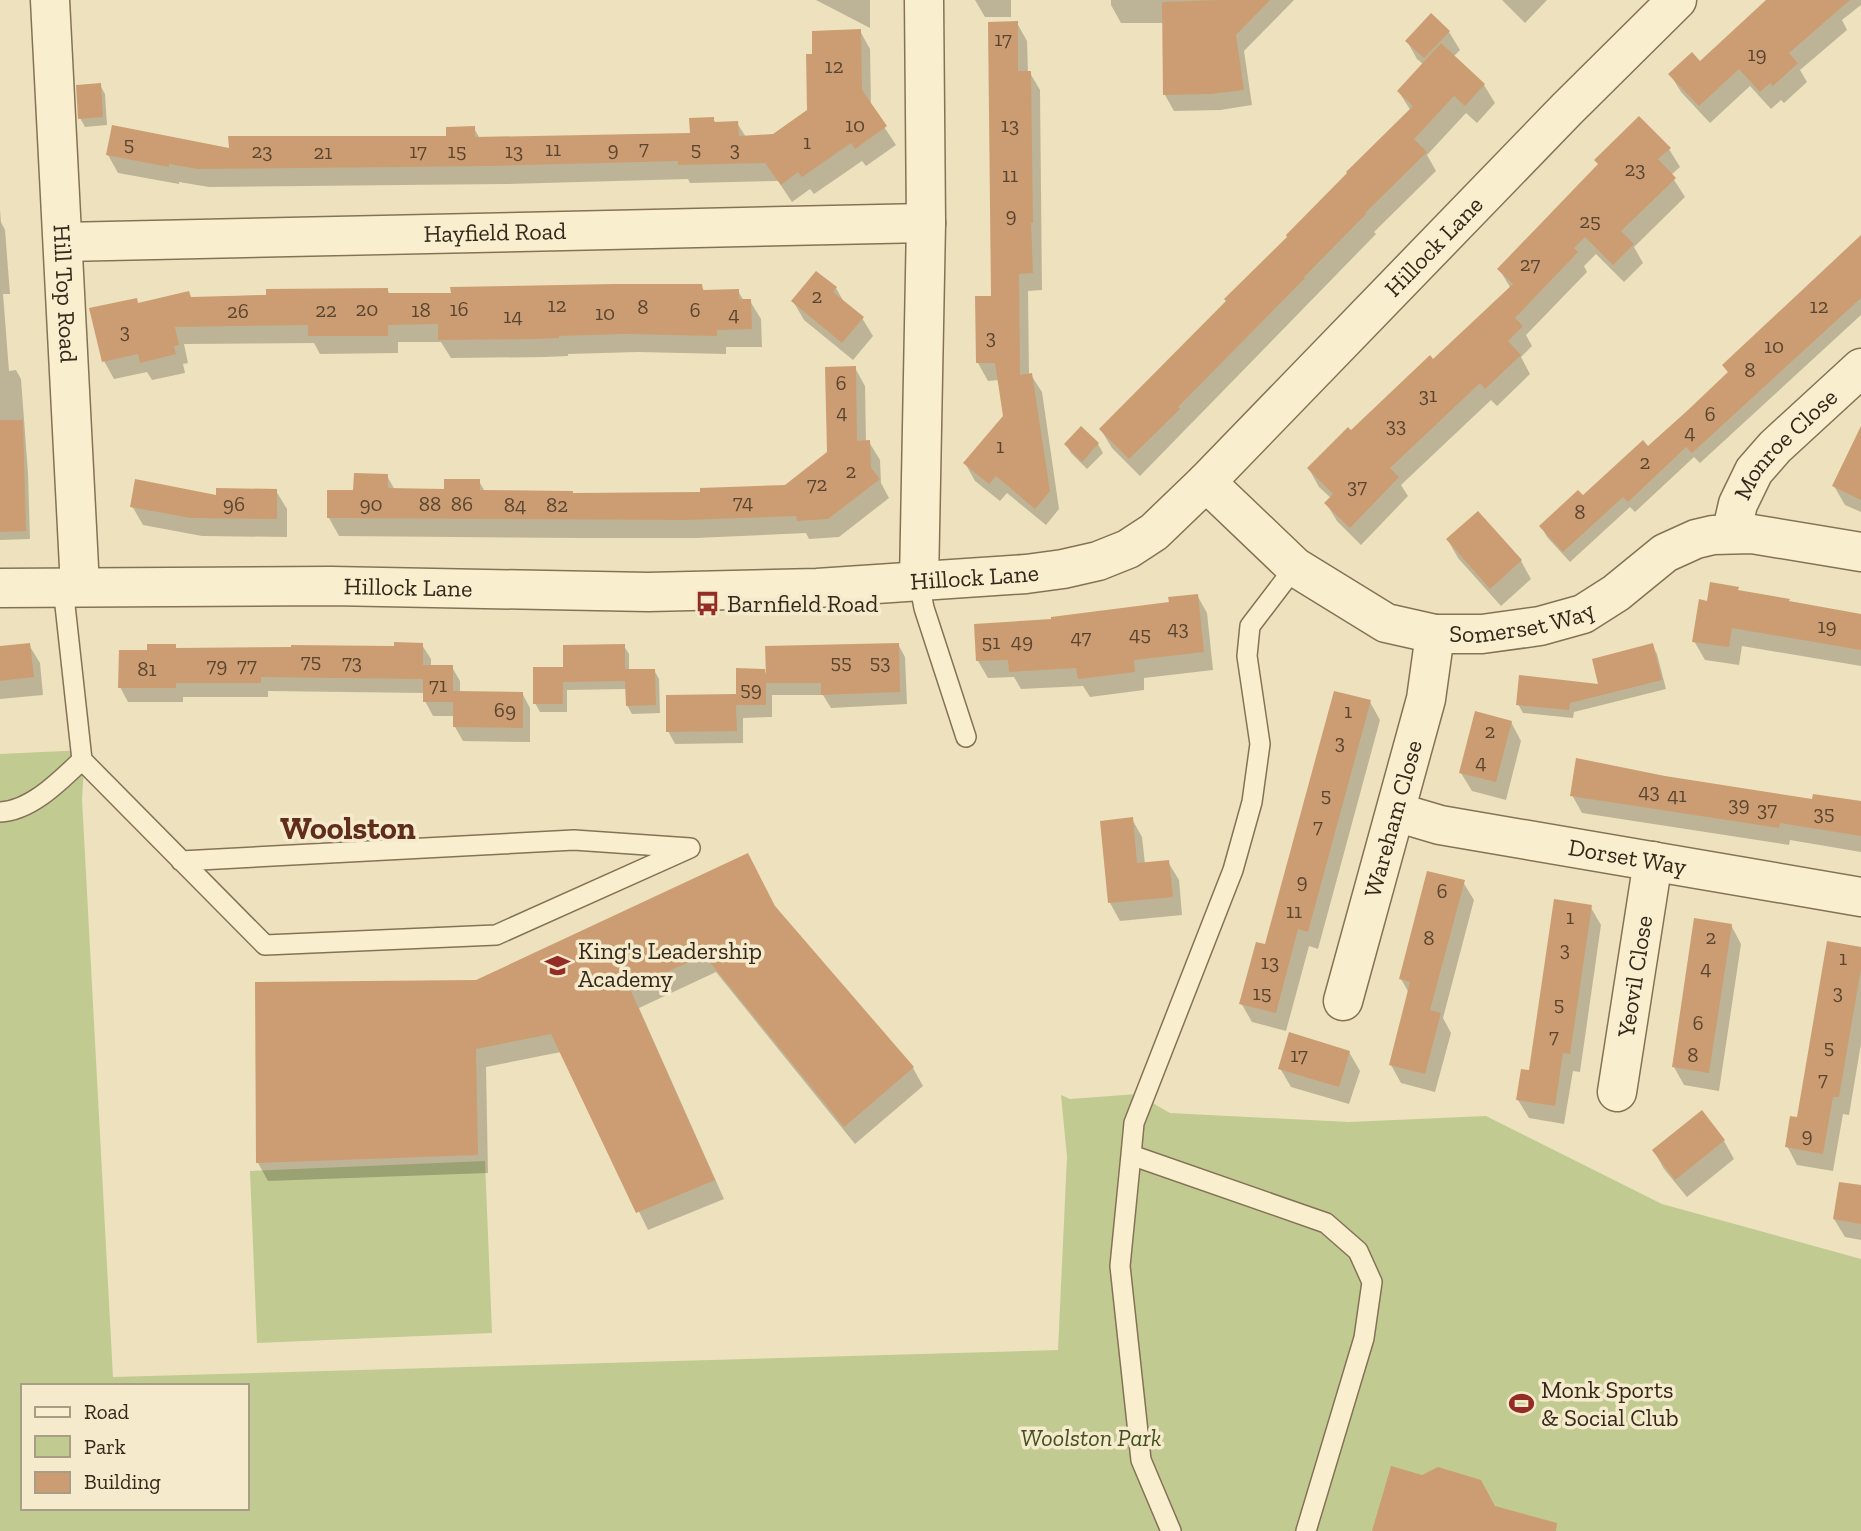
<svg xmlns="http://www.w3.org/2000/svg" width="1861" height="1531" viewBox="0 0 1861 1531" font-family="'Zilla Slab',serif">
	<style>
		.green { fill: #c1cb91; fill-rule: evenodd }
		.shadow { fill: #0003 }
		.building { fill: #cc9d72 }
		.lines { fill: none; stroke-linecap: round; stroke-linejoin: round }
		.service-casing { stroke: #857256; stroke-width: 22 }
		.minor-casing { stroke: #857256; stroke-width: 41 }
		.tertiary-casing { stroke: #857256; stroke-width: 41 }
		.service { stroke: #f9efcf; stroke-width: 19 }
		.minor { stroke: #f9efcf; stroke-width: 38 }
		.tertiary { stroke: #f9efcf; stroke-width: 38 }
		.labels { text-anchor: middle; stroke-width: 7; stroke-linejoin: round; paint-order: stroke }
		.number-label { font-size: 21px; fill: #5a4531 }
		.street-label { font-size: 24px; fill: #34281b; stroke: #f5ebcc }
		.poi-label { font-size: 24px; fill: #34281b; stroke: #f5ebcc; text-anchor: start }
		.park-label { font-size: 24px; font-style: italic; fill: #425021; stroke: #f5ebcc }
		.district-label { font-size: 32px; font-weight: bold; fill: #602d1a; stroke: #f5ebcc }
	</style>
	<rect width="100%" height="100%" fill="#ede2bd"/>
	<path class="green" d="M85,750L82,799L113,1377L1058,1350L1067,1157L1061,1095L1070,1099L1137,1094L1170,1113L1349,1122L1486,1116L1662,1204L1861,1259V1531H0V754ZM23,1386H247V1508H23Z
		M485,1161L492,1333L257,1343L250,1171Z"/>
	<path class="shadow" d="M816,0H870V28Z
		M975,0H1011V17H985Z
		M1111,0H1294L1244,51L1252,105L1220,110L1174,111L1165,95L1164,23H1121L1111,5Z
		M1502,0H1547L1525,23Z
		M1772,0H1861V5L1842,20L1847,30L1800,70L1807,82L1784,103L1781,100L1771,109L1750,86L1710,123L1681,92L1670,74L1700,63Z
		M1017,23L1027,41L1028,73H1030L1040,90L1042,290L1028,291L1029,375H1031L1042,392L1059,509L1046,525L1007,493L1000,501L975,481L965,463L1004,417L999,380L988,381L978,363L993,297Z
		M860,31L870,49L871,107L896,145L866,166L862,161L814,194L810,189L792,202L778,181L690,183L688,179L506,184L209,187L179,182V184L118,173L108,155L448,138L474,128L480,139L692,135L713,119L716,123H737L746,137L773,136L809,111Z
		M1449,32L1460,50L1453,57L1484,85L1495,103L1477,123L1466,113L1427,155L1436,171L1374,232L1376,234L1140,476L1112,448L1101,430L1411,111L1399,92L1424,65L1417,59L1407,41Z
		M100,85L105,94L107,125L85,127L80,118Z
		M1669,149L1680,167L1671,175L1685,197L1634,247L1643,263L1624,282L1596,254L1584,266L1587,272L1526,335L1532,346L1521,357L1530,374L1497,406L1491,400L1401,485L1408,496L1361,545L1337,521L1326,503L1331,498L1319,487L1309,469L1433,361L1510,287L1499,269Z
		M0,210L1,222L5,230L10,294H3L9,371L16,370L21,379L28,473L30,539L0,540Z
		M1861,236V315L1700,463L1694,457L1635,512L1630,507L1570,562L1547,537L1541,526L1583,498L1648,448L1729,374L1724,365Z
		M701,286L705,292L738,291L744,301H750L761,319L762,347H726V354L638,352L568,354V356L545,357L451,358L441,342H398V353L320,354L314,343L184,344L188,363L183,364L185,373L152,380L147,372L114,379L104,361L139,305L192,298L387,290L390,294L452,295Z
		M836,288L845,304L862,318L873,336L853,360L804,320L793,301Z
		M855,368L865,386L866,442H869L880,460L881,483L889,498L839,537L809,539L806,533L696,538H584L339,536L329,518L355,492L387,476L395,490L446,491L479,481L485,492L573,495L702,493L786,487L829,453Z
		M1066,444H1098L1103,453L1087,469L1071,453Z
		M1861,445V512L1845,505L1834,486Z
		M276,491L287,509V537L202,536L143,525L132,506Z
		M1478,514L1521,561L1531,579L1501,606L1458,558L1448,540Z
		M1737,588L1740,593L1861,616V666L1742,646L1739,665L1705,660L1694,641L1708,603Z
		M1197,595L1207,613L1213,670L1144,678V690L1090,697L1083,686L1021,689L1014,677L988,678L978,661L1053,620L1171,604Z
		M898,644L905,657L907,704L831,708L823,695H772V717L743,718V743L675,744L668,731L738,696L764,670L767,676Z
		M29,645L40,663L43,695L0,699V648Z
		M422,645L431,659V667H452L460,681V693H522L530,708V742L463,741L455,727V716H433L425,701V693L268,691V697H183V702H128L120,687L177,650L395,648Z
		M1652,645L1657,654L1666,689L1574,712L1573,718L1523,713L1518,704L1601,686Z
		M624,646L629,654V671L654,670L659,679L660,713L632,714L627,705V689L567,690V712H540L535,703L565,669Z
		M1370,702L1380,720L1318,949L1309,946L1286,1031L1252,1022L1241,1003Z
		M1511,722L1521,741L1506,800L1472,791L1461,773Z
		M1665,778L1813,801L1861,803V852L1790,840L1789,845L1582,813L1572,795Z
		M1132,819L1142,837L1145,864L1168,862L1179,880L1182,915L1120,921L1110,903Z
		M1463,882L1474,900L1443,1018L1451,1033L1435,1092L1401,1083L1391,1065L1409,993L1401,979Z
		M1590,906L1601,925L1580,1072L1573,1071L1564,1124L1529,1118L1518,1100L1530,1072Z
		M777,911L913,1068L923,1086L855,1144L716,972L639,1008L724,1199L648,1230L561,1052L486,1067L488,1173L268,1181L258,1163L476,982Z
		M1731,925L1741,944L1719,1091L1684,1085L1674,1067Z
		M1861,949V1044L1849,1115L1843,1114L1833,1171L1797,1165L1787,1146Z
		M1349,1052L1360,1071L1349,1104L1291,1087L1280,1068Z
		M1724,1141L1734,1159L1687,1197L1664,1169L1654,1151Z
		M1861,1187V1240L1845,1237L1834,1219Z"/>
	<path class="building" d="M1217,0H1270L1236,35L1244,90L1211,94L1163,95L1162,2Z
		M1766,0H1850L1789,53L1798,63L1773,86L1770,83L1760,92L1739,69L1699,106L1668,74L1692,52L1700,61Z
		M1431,13L1450,31L1424,58L1405,41Z
		M1018,21V71H1031L1033,223H1031L1033,273L1019,274L1020,375L1032,373L1050,491L1035,509L996,476L989,484L963,463L1003,416L995,363H976L975,296H991L988,22Z
		M861,29L862,90L887,126L855,149L851,143L802,177L798,172L781,185L765,163L678,165V161L494,166L198,169L169,164V167L106,155L112,125L229,148L228,136H446V127L475,126V137L690,133L689,118L714,117V122L738,121L739,136L773,134L807,110L806,54H812V31Z
		M1441,43L1485,84L1465,106L1454,96L1414,139L1427,152L1365,213L1366,214L1304,277L1305,278L1178,407L1180,409L1129,459L1099,429L1226,301L1224,299L1287,237L1286,235L1347,173L1346,172L1413,106L1397,91Z
		M101,83L103,117L78,119L76,85Z
		M1639,116L1671,148L1658,159L1676,178L1621,231L1634,244L1613,265L1585,237L1574,248L1578,252L1515,318L1523,326L1508,341L1521,355L1485,389L1480,383L1390,468L1399,477L1350,528L1324,503L1333,494L1307,468L1348,427L1351,430L1430,355L1433,359L1513,284L1497,269L1598,164L1594,160Z
		M1861,235V298L1692,453L1686,447L1628,502L1623,497L1563,552L1539,526L1578,490L1583,495L1643,440L1648,446L1688,410L1728,372L1722,365Z
		M816,271L837,287L833,292L864,317L842,343L791,301Z
		M614,284H702L703,290L739,289V299H751L752,329L717,330V336L626,334L559,336V338L534,339L438,340V324L388,325V336H308V325L175,327L179,345L174,346L176,354L140,363L138,354L102,362L89,308L137,298L138,303L189,291L191,297L266,295V289L388,288V293H451L450,287Z
		M856,366L857,441L870,440L871,468L880,479L828,519L797,521L796,516L685,520L327,518V490H353L354,473L388,474V488L444,489V479H480V490L573,491V493L700,492V488L785,485L827,452L825,367Z
		M0,420H23L26,531L0,532Z
		M1081,426L1099,443L1082,462L1064,444Z
		M1861,426V500L1832,486Z
		M135,479L216,495V488L277,489V519L191,518L130,507Z
		M1478,511L1522,560L1490,589L1446,539Z
		M1710,582L1739,587L1738,590L1790,599L1789,601L1861,614V650L1732,628L1729,647L1692,642L1699,599L1707,601Z
		M1198,594L1204,652L1134,660L1135,672L1078,679L1076,668L1009,672L1008,660L976,661L974,624L1051,619V617L1169,602L1168,597Z
		M394,642L423,643V665H453V691L523,692V728L453,727V702H423V672V679L261,677V683H176V688H118L119,650H147V644H176V648L291,647V645L394,646Z
		M30,643L34,677L0,681V646Z
		M899,643L900,692L821,695V683H766V705H736L737,731L666,732V695L736,694V668L765,669L766,677L765,646Z
		M1653,643L1662,680L1570,703L1569,710L1516,705L1519,675L1598,684L1592,659Z
		M625,644V669H655L656,705L626,706L625,681L563,682V704H533V667H563V645Z
		M1334,691L1371,700L1308,932L1298,929L1276,1013L1239,1004L1256,942L1265,944Z
		M1475,711L1512,721L1496,782L1459,773Z
		M1576,758L1665,776L1812,799L1813,794L1861,801V836L1780,823L1779,828L1570,796Z
		M1133,817L1137,863L1169,860L1173,897L1108,903L1100,821Z
		M748,853L775,906L914,1067L844,1127L704,955L630,989L715,1180L636,1213L551,1034L476,1049L478,1155L256,1163L255,982L476,980Z
		M1427,871L1465,880L1430,1010L1441,1013L1425,1074L1389,1065L1410,982L1399,979Z
		M1554,899L1592,905L1570,1054L1563,1053L1555,1106L1516,1100L1521,1069L1529,1070Z
		M1694,918L1732,924L1709,1073L1672,1067Z
		M1827,941L1861,947V969L1839,1097H1833L1823,1154L1785,1147L1790,1116L1797,1117Z
		M1289,1032L1350,1051L1339,1087L1278,1069Z
		M1702,1110L1725,1140L1675,1180L1652,1150Z
		M1839,1182L1861,1185V1224L1833,1219Z
		M1391,1466L1422,1475L1438,1467L1481,1480L1495,1506L1557,1523L1556,1531H1372Z"/>
	<g class="lines">
		<defs>
			<path id="service" d="M1295,567L1250,626L1247,656L1260,744L1252,802L1233,870L1134,1123L1131,1155L1326,1223L1358,1251L1372,1282L1364,1338L1306,1531
				M919,582L924,608L966,737
				M63,587L82,760L265,945L496,935L690,848L574,840L181,861
				M0,812C31,811 61,780 82,760
				M1131,1155L1120,1266L1141,1460L1171,1531"/>
			<g id="minor">
				<path id="s1" d="M50,0L80,587"/>
				<path id="s2" d="M63,242L926,223"/>
				<path id="s3" d="M1206,482L1295,567L1386,623L1435,634H1482L1540,626L1583,614L1616,593L1665,553L1696,539L1713,535L1752,534L1861,552"/>
				<path id="s4" d="M1731,534L1738,504L1754,471L1775,447L1861,368"/>
				<path d="M919,582L926,223L924,0"/>
				<path id="s5" d="M1396,812L1440,825L1861,897"/>
				<path id="s6" d="M1343,1001L1426,699L1435,634"/>
				<path id="s7" d="M1617,1092L1653,861"/>
			</g>
			<g id="tertiary">
				<path id="s8" d="M0,588L331,586L648,592L817,588L1026,574L1063,569L1098,561L1128,549L1154,532L1206,482L1567,109L1677,0"/>
			</g>
		</defs>
		<use href="#service" class="service-casing"/>
		<use href="#minor" class="minor-casing"/>
		<use href="#tertiary" class="tertiary-casing"/>
		<use href="#service" class="service"/>
		<use href="#minor" class="minor"/>
		<use href="#tertiary" class="tertiary"/>
	</g>
	<defs>
		<symbol id="bus-bare" viewBox="-9 -9 18 18"><path d="M-5-6H5V4H4V6H2V4H-2V6H-4V4H-5ZM-3.5-4V0h7V-4ZM-3.5 1.2v1.5H-2V1.2ZM2 1.2v1.5H3.5V1.2Z" fill="#942c26" stroke="#f5ebcc" stroke-width="2.5" paint-order="stroke"/></symbol>
		<symbol id="school-bare" viewBox="-9 -9 18 18"><path d="M0-5L7-2L0 1L-7-2ZM-4 1L0 2.5L4 1V4Q0 6-4 4Z" fill="#942c26" stroke="#f5ebcc" stroke-width="2.5" paint-order="stroke"/></symbol>
		<symbol id="stadium-bare" viewBox="-9 -9 18 18"><path d="M0-5a6.5 5 0 1 0 0 10a6.5 5 0 1 0 0-10ZM-3.5-1.8h7v3.6h-7Z" fill="#942c26" stroke="#f5ebcc" stroke-width="2.5" paint-order="stroke"/></symbol>
	</defs>
	<g fill-rule="evenodd">
		<use href="#bus-bare" x="690" y="586" width="35" height="35"/>
		<use href="#school-bare" x="540" y="948" width="35" height="35"/>
		<use href="#stadium-bare" x="1504" y="1386" width="35" height="35"/>
	</g>
	<g class="labels">
		<g class="number-label">
			<text x="1003" y="46">17</text>
			<text x="1757" y="61">19</text>
			<text x="834" y="73">12</text>
			<text x="855" y="132">10</text>
			<text x="1010" y="132">13</text>
			<text x="807" y="149">1</text>
			<text x="129" y="151">5</text>
			<text x="644" y="155">7</text>
			<text x="553" y="156">11</text>
			<text x="613" y="156">9</text>
			<text x="696" y="156">5</text>
			<text x="735" y="156">3</text>
			<text x="262" y="158">23</text>
			<text x="418" y="158">17</text>
			<text x="457" y="158">15</text>
			<text x="514" y="158">13</text>
			<text x="323" y="159">21</text>
			<text x="1635" y="176">23</text>
			<text x="1010" y="182">11</text>
			<text x="1011" y="222">9</text>
			<text x="1590" y="228">25</text>
			<text x="1530" y="271">27</text>
			<text x="817" y="303">2</text>
			<text x="557" y="312">12</text>
			<text x="1819" y="313">12</text>
			<text x="643" y="314">8</text>
			<text x="367" y="316">20</text>
			<text x="459" y="316">16</text>
			<text x="326" y="317">22</text>
			<text x="421" y="317">18</text>
			<text x="695" y="317">6</text>
			<text x="238" y="318">26</text>
			<text x="605" y="320">10</text>
			<text x="734" y="321">4</text>
			<text x="513" y="323">14</text>
			<text x="125" y="338">3</text>
			<text x="991" y="344">3</text>
			<text x="1774" y="353">10</text>
			<text x="1750" y="377">8</text>
			<text x="841" y="390">6</text>
			<text x="1428" y="402">31</text>
			<text x="842" y="419">4</text>
			<text x="1710" y="421">6</text>
			<text x="1396" y="432">33</text>
			<text x="1690" y="439">4</text>
			<text x="1000" y="453">1</text>
			<text x="1645" y="469">2</text>
			<text x="851" y="478">2</text>
			<text x="817" y="491">72</text>
			<text x="1357" y="493">37</text>
			<text x="743" y="509">74</text>
			<text x="234" y="511">96</text>
			<text x="371" y="511">90</text>
			<text x="430" y="511">88</text>
			<text x="462" y="511">86</text>
			<text x="515" y="512">84</text>
			<text x="557" y="512">82</text>
			<text x="1580" y="519">8</text>
			<text x="1827" y="633">19</text>
			<text x="1178" y="635">43</text>
			<text x="1140" y="641">45</text>
			<text x="1081" y="644">47</text>
			<text x="1022" y="648">49</text>
			<text x="991" y="649">51</text>
			<text x="311" y="668">75</text>
			<text x="352" y="669">73</text>
			<text x="841" y="669">55</text>
			<text x="880" y="669">53</text>
			<text x="217" y="672">79</text>
			<text x="247" y="672">77</text>
			<text x="147" y="676">81</text>
			<text x="438" y="692">71</text>
			<text x="751" y="696">59</text>
			<text x="505" y="717">69</text>
			<text x="1348" y="718">1</text>
			<text x="1490" y="738">2</text>
			<text x="1340" y="749">3</text>
			<text x="1481" y="769">4</text>
			<text x="1649" y="798">43</text>
			<text x="1326" y="802">5</text>
			<text x="1677" y="802">41</text>
			<text x="1739" y="811">39</text>
			<text x="1767" y="816">37</text>
			<text x="1824" y="820">35</text>
			<text x="1318" y="833">7</text>
			<text x="1302" y="888">9</text>
			<text x="1442" y="898">6</text>
			<text x="1294" y="918">11</text>
			<text x="1570" y="924">1</text>
			<text x="1711" y="944">2</text>
			<text x="1429" y="945">8</text>
			<text x="1565" y="956">3</text>
			<text x="1843" y="965">1</text>
			<text x="1270" y="969">13</text>
			<text x="1706" y="975">4</text>
			<text x="1838" y="999">3</text>
			<text x="1262" y="1000">15</text>
			<text x="1559" y="1011">5</text>
			<text x="1698" y="1030">6</text>
			<text x="1554" y="1043">7</text>
			<text x="1829" y="1054">5</text>
			<text x="1299" y="1062">17</text>
			<text x="1693" y="1062">8</text>
			<text x="1823" y="1086">7</text>
			<text x="1807" y="1142">9</text>
		</g>
		<g class="street-label">
			<text dy="8" stroke="none"><textPath href="#s2" startOffset="432">Hayfield Road</textPath></text>
			<text dy="8" stroke="none"><textPath href="#s8" startOffset="1563">Hillock Lane</textPath></text>
			<text dy="8" stroke="none"><textPath href="#s1" startOffset="294">Hill Top Road</textPath></text>
			<text dy="8" stroke="none"><textPath href="#s4" startOffset="108">Monroe Close</textPath></text>
			<text dy="8" stroke="none"><textPath href="#s8" startOffset="975">Hillock Lane</textPath></text>
			<text dy="8" stroke="none"><textPath href="#s8" startOffset="408">Hillock Lane</textPath></text>
			<text dy="8" stroke="none"><textPath href="#s3" startOffset="368">Somerset Way</textPath></text>
			<text dy="8" stroke="none"><textPath href="#s6" startOffset="189">Wareham Close</textPath></text>
			<text dy="8" stroke="none"><textPath href="#s5" startOffset="236">Dorset Way</textPath></text>
			<text dy="8" stroke="none"><textPath href="#s7" startOffset="117">Yeovil Close</textPath></text>
		</g>
		<g class="poi-label">
			<text x="727" y="612">Barnfield Road</text>
			<text x="578" y="959">King's Leadership<tspan x="578" dy="28">Academy</tspan></text>
			<text x="1541" y="1398">Monk Sports<tspan x="1541" dy="28">&amp; Social Club</tspan></text>
		</g>
		<g class="park-label">
			<text x="1091" y="1446">Woolston Park</text>
		</g>
		<g class="district-label">
			<text x="348" y="839">Woolston</text>
		</g>
	</g>
	<rect x="21" y="1384" width="228" height="126" fill="#f5ebcc" stroke="#a89d85" stroke-width="2"/>
	<rect x="35" y="1407" width="35" height="10" fill="#f9efcf" stroke="#a89d85" stroke-width="2"/>
	<text x="84" y="1419" font-size="21" fill="#34281b">Road</text>
	<rect x="35" y="1436" width="35" height="21" fill="#c1cb91" stroke="#a89d85" stroke-width="2"/>
	<text x="84" y="1454" font-size="21" fill="#34281b">Park</text>
	<rect x="35" y="1472" width="35" height="21" fill="#cc9d72" stroke="#a89d85" stroke-width="2"/>
	<text x="84" y="1489" font-size="21" fill="#34281b">Building</text>
</svg>
